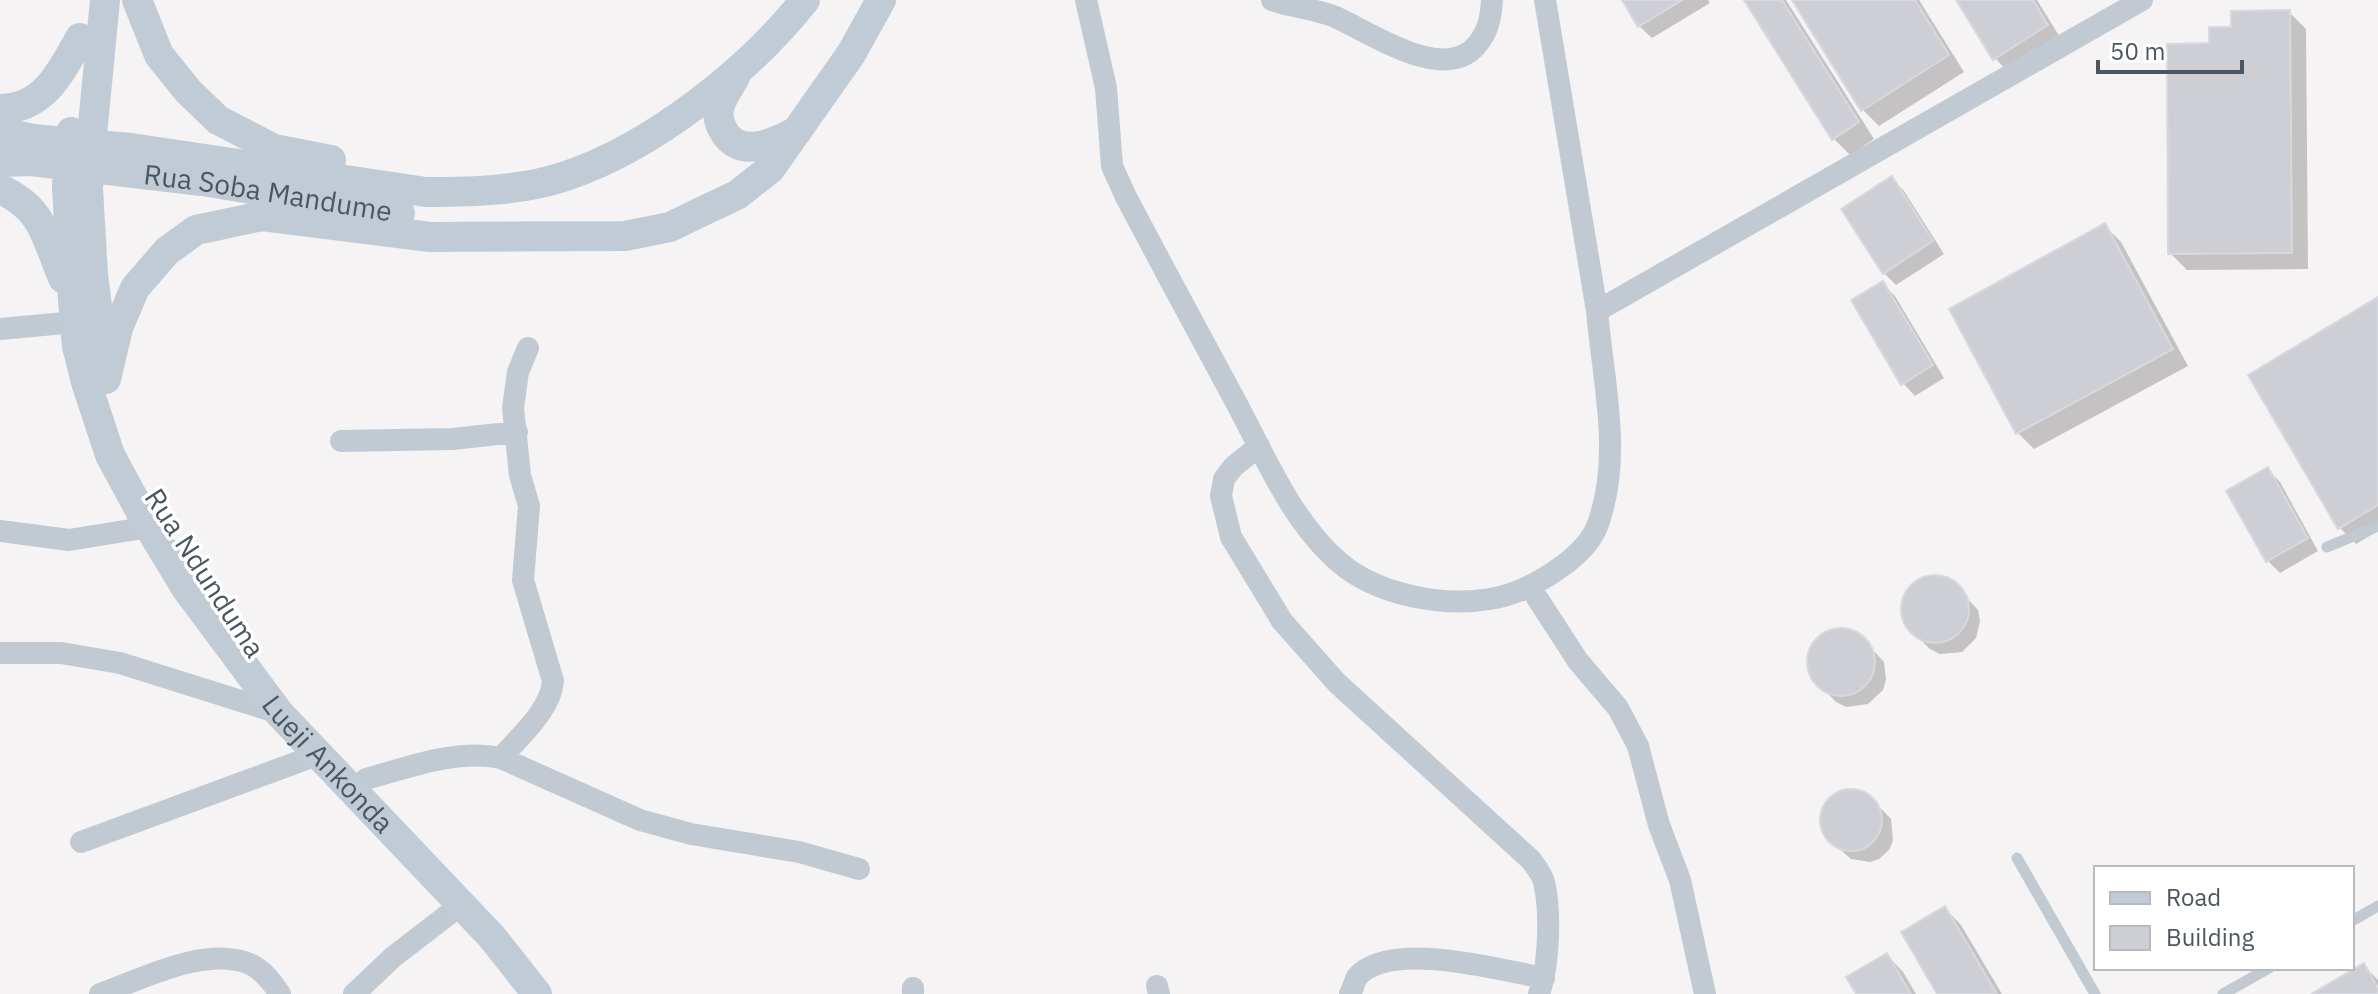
<svg xmlns="http://www.w3.org/2000/svg" width="2378" height="994" viewBox="0 0 2378 994" font-family="'IBM Plex Sans',sans-serif">
	<style>
		.shadow { fill: #0003 }
		.building { fill: #cdcfd5; stroke: #d7d9de; stroke-width: 2 }
		.lines { fill: none; stroke-linecap: round; stroke-linejoin: round }
		.service { stroke: #c1cad2; stroke-width: 11 }
		.minor { stroke: #c1cad2; stroke-width: 22 }
		.secondary { stroke: #c1cbd6; stroke-width: 30 }
		.secondary-bridge { stroke: #c1cbd6; stroke-width: 30 }
		.labels { text-anchor: middle; stroke-width: 7; stroke-linejoin: round; paint-order: stroke }
		.street-label { font-size: 28px; fill: #4a5661; stroke: #fff }
	</style>
	<rect width="100%" height="100%" fill="#f5f3f3"/>
	<path class="shadow" d="M1624,0H1708L1710,3L1652,38L1639,26Z
		M1746,0H1786L1874,139L1850,155L1833,138Z
		M1794,0H1919L1964,72L1879,126L1863,110Z
		M1959,0H2037L2063,42L2011,75L1995,58Z
		M2289,12L2306,29L2308,269L2187,270L2170,253L2211,45L2233,29Z
		M1891,178L1904,191L1944,254L1896,285L1884,273Z
		M2105,226L2121,242L2188,366L2034,449L2018,433Z
		M1883,284L1895,296L1944,378L1915,396L1903,383Z
		M2378,300V531L2356,544L2340,528Z
		M2268,470L2280,482L2318,551L2280,573L2268,561Z
		M1931,577L1952,582L1978,610L1980,621L1976,638L1962,652L1940,654L1930,649L1908,628L1903,614V603L1909,589L1917,582Z
		M1838,629L1849,630L1859,635L1884,662L1886,680L1883,690L1868,704L1846,707L1836,702L1815,680L1809,667V656L1816,642L1824,634Z
		M1846,790L1861,792L1870,797L1891,819L1893,841L1889,850L1879,859L1870,862L1851,859L1828,839L1823,830L1822,817L1830,799Z
		M1945,908L1961,925L2002,994H1939Z
		M1887,955L1903,972L1916,994H1858Z
		M2364,966L2378,980V994H2315Z"/>
	<path class="building" d="M1622,0H1682L1638,27Z
		M1744,0H1782L1859,122L1832,140Z
		M1792,0H1915L1949,55L1861,111Z
		M1956,0H2033L2048,25L1993,60Z
		M2290,10L2292,253L2168,254L2167,44L2209,43V27H2231V11Z
		M1892,176L1933,241L1883,274L1841,209Z
		M2105,223L2173,349L2016,434L1949,309Z
		M1883,281L1933,365L1901,385L1851,300Z
		M2378,297V505L2338,529L2248,375Z
		M2268,467L2308,538L2266,562L2226,491Z
		M1901 609a34 34 0 1 1 68 0a34 34 0 1 1-68 0Z
		M1807 662a34 34 0 1 1 68 0a34 34 0 1 1-68 0Z
		M1820 820a31 31 0 1 1 62 0a31 31 0 1 1-62 0Z
		M1945,906L1997,994H1937L1901,932Z
		M1887,953L1911,994H1856L1846,977Z
		M2364,963L2378,988V994H2311Z"/>
	<g class="lines">
		<path class="service" d="M2327,547L2378,526
			M2017,858L2095,994
			M2352,921L2378,906
			M2223,994L2269,968"/>
		<path class="minor" d="M1086,0L1106,88L1112,166L1126,197C1163,267 1200,336 1238,406C1266,459 1293,523 1340,563C1378,595 1442,607 1490,599C1516,595 1540,582 1561,567C1578,555 1593,541 1599,521C1622,454 1603,380 1597,311L2142,0
			M1272,0C1292,7 1314,9 1333,16C1369,31 1442,84 1476,46C1488,32 1491,18 1492,0
			M1545,0L1597,311
			M0,329L75,322
			M341,441L452,439L517,432
			M1259,446L1233,467L1224,479L1221,496L1231,537L1282,621L1337,683L1531,860C1536,867 1542,874 1544,882C1551,911 1549,966 1539,994
			M0,531L69,540L149,527
			M1530,587L1578,661L1618,708L1638,746L1659,825L1680,880L1705,994
			M0,653H61L120,663L279,713
			M501,758C519,737 551,710 553,681L523,580L529,506L520,475L513,408L518,372L528,348
			M366,779C410,767 454,749 501,758L640,820L691,834L799,852L859,869
			M81,842L317,755
			M1157,986L1159,994
			M100,994C142,979 207,945 250,964C263,970 272,982 280,994
			M354,994L393,957L462,904
			M913,994V988
			M1350,994C1353,989 1354,982 1357,977C1390,939 1500,970 1544,978"/>
		<g class="secondary">
			<path d="M137,0L159,55L188,91L218,120L274,149L331,160"/>
			<path d="M735,77C730,86 723,96 720,105C717,114 719,123 723,130C739,160 775,143 797,131"/>
			<path d="M0,109C44,109 61,72 80,38"/>
			<path d="M0,132L33,139L131,148L426,192C472,192 522,191 566,176C652,147 749,71 805,0"/>
			<path d="M92,135L105,0"/>
			<path id="s1" d="M0,162L31,161L202,181L400,213"/>
			<path id="s2" d="M67,186L73,301L77,346L86,382L110,455L149,527L186,588L279,713L492,937L537,994"/>
			<path d="M88,188L93,275L104,360"/>
			<path d="M0,189C44,209 45,236 63,278"/>
			<path d="M106,379L118,328L135,288L167,251L196,230L262,216L430,237L625,236L670,227L703,211L737,195L770,169L851,54L881,0"/>
		</g>
		<path class="secondary-bridge" d="M67,186L71,132
			M88,188L92,135"/>
	</g>
	<g class="labels">
		<g class="street-label">
			<text dy="10" stroke="none"><textPath href="#s1" startOffset="270">Rua Soba Mandume</textPath></text>
			<text transform="translate(205 573) rotate(57)" y="10">Rua Ndunduma</text>
			<text dy="10" stroke="none"><textPath href="#s2" startOffset="654">Lueji Ankonda</textPath></text>
		</g>
	</g>
	<rect x="2094" y="866" width="260" height="104" fill="#ffffff" stroke="#b7bbc0" stroke-width="2"/>
	<rect x="2110" y="892" width="40" height="12" fill="#c1cbd6" stroke="#b7bbc0" stroke-width="2"/>
	<text x="2166" y="906" font-size="24" fill="#4a5661">Road</text>
	<rect x="2110" y="926" width="40" height="24" fill="#cdcfd5" stroke="#b7bbc0" stroke-width="2"/>
	<text x="2166" y="946" font-size="24" fill="#4a5661">Building</text>
	<path d="M2098 60v12h144v-12" fill="none" stroke="#4a5661" stroke-width="4"/>
	<text x="2110" y="60" font-size="24" fill="#4a5661" stroke="#ffffff" stroke-width="6" paint-order="stroke">50 m</text>
</svg>
